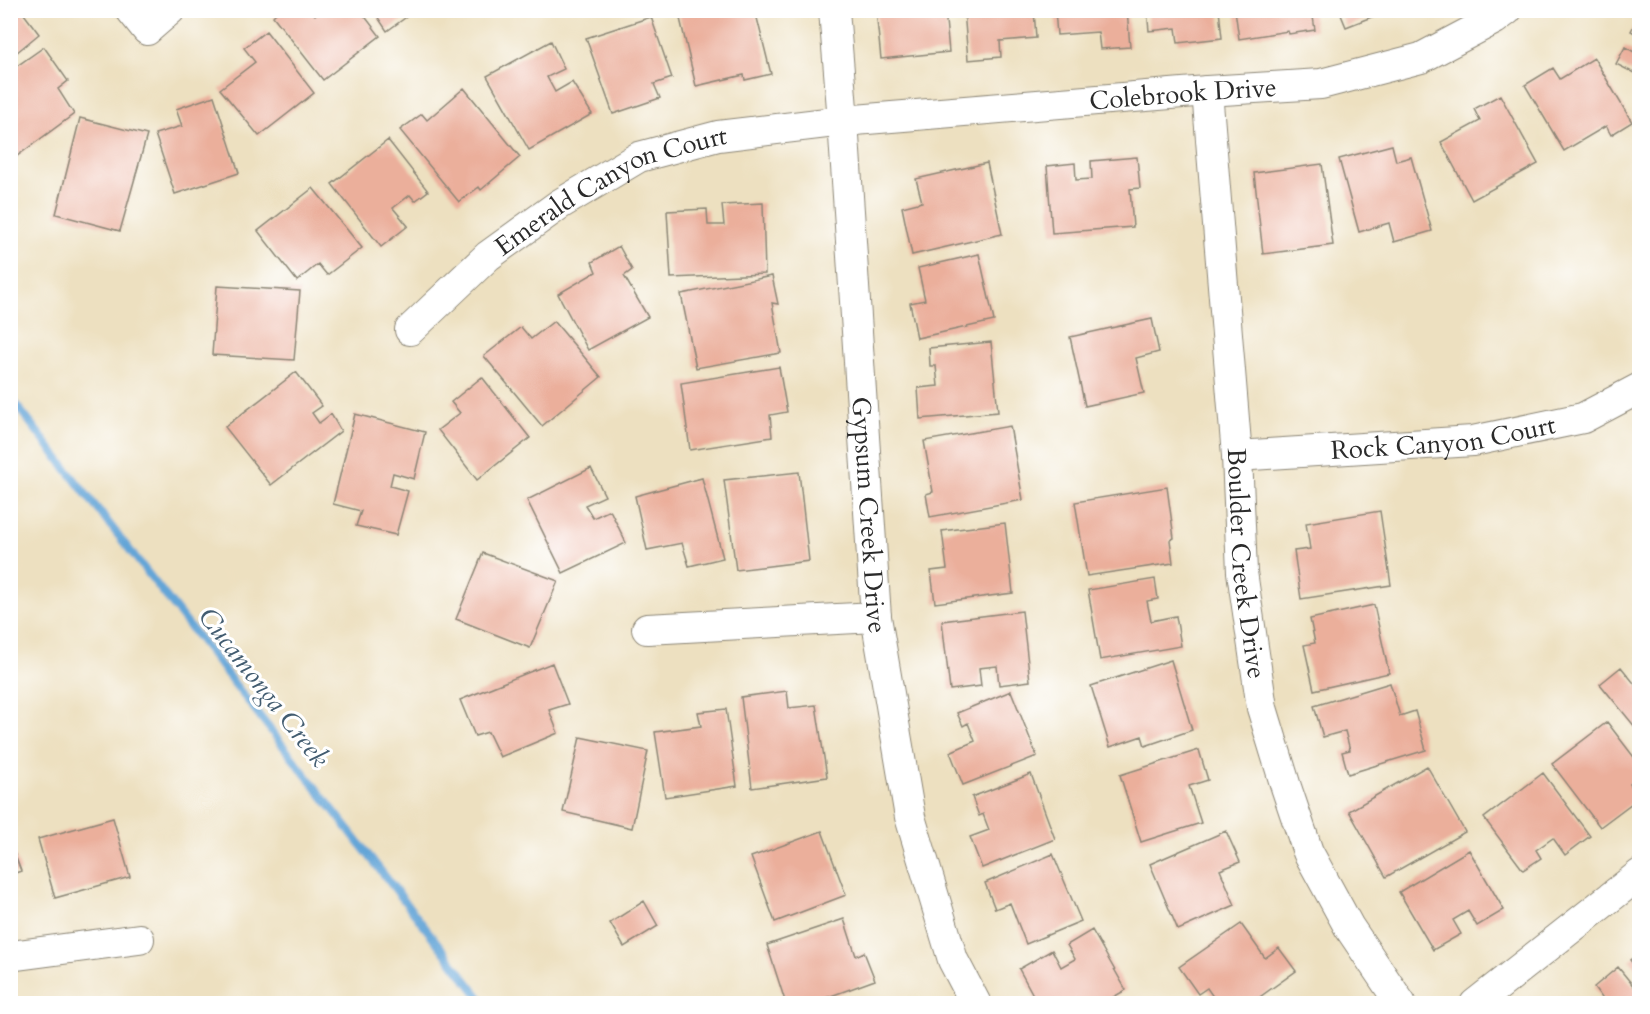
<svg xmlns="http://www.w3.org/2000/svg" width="1650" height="1014" viewBox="0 0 1650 1014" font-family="Cardo,serif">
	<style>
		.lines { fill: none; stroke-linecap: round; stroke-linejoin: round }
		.stream { stroke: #64a5d7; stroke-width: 8 }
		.building { fill: #ebaf9b }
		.minor-casing { stroke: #8c8676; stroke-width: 32 }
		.minor { stroke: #fff; stroke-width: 30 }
		.labels { text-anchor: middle; stroke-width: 6; stroke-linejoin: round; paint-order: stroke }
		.street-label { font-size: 26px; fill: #2b2b2b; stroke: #fff }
		.water-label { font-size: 27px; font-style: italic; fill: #425c70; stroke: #fff }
	</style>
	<rect width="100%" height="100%" fill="#fff"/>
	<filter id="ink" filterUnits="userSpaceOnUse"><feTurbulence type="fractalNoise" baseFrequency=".0167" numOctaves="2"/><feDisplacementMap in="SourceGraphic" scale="12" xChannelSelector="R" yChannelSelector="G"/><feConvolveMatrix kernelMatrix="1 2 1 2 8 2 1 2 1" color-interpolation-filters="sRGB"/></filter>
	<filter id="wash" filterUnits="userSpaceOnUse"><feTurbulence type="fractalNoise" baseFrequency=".008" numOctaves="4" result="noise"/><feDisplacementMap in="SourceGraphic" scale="24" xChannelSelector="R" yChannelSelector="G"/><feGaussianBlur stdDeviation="1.35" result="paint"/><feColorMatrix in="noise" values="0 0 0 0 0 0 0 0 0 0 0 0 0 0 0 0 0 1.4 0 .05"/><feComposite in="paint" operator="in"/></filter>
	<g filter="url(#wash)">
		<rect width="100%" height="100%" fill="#ede0c0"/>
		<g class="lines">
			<path class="stream" d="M10,397L485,1004"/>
		</g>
		<g id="blocks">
			<path class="building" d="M10,10H21L39,34L10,58Z
				M279,10H311L315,15L320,10H360L380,36L323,80L273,16Z
				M373,10H416L387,31Z
				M678,10H755L771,74L745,80L744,75L696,86Z
				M876,10H945L949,52L881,59Z
				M964,10H1034L1036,38L1000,41L1001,57L968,60Z
				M1055,10H1127L1130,47L1100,49L1098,32L1057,35Z
				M1147,10H1219L1222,38L1178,43L1176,28L1149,31Z
				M1235,10H1312L1315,30L1289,34L1288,31L1239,39Z
				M1339,10H1372L1374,16L1346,27Z
				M1640,14V36L1631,31Z
				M651,17L672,78L654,84L660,98L613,114L586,38Z
				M266,31L314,93L259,136L220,89L255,62L244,48Z
				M551,41L564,69L547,77L555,92L572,82L592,114L529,150L487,76Z
				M44,47L68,81L58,89L74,114L13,159L10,156V71Z
				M1625,47L1636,53L1640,47V76L1616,64Z
				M1594,58L1632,122L1611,135L1606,126L1564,151L1525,85L1553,68L1560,79Z
				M464,88L520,157L481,190L479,187L459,202L400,130L422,114L427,120Z
				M1500,95L1538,164L1472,200L1441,142L1480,121L1474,109Z
				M214,96L239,173L175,194L155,134L182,126L176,109Z
				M80,118L147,135L120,231L56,214Z
				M388,140L428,191L415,201L410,195L393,208L408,226L381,247L332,184Z
				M1392,145L1396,161L1411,157L1432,231L1394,242L1389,223L1359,232L1339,159Z
				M1137,157L1140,188L1130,189L1133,227L1052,233L1047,166L1075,163L1076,180L1092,179L1091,161Z
				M987,163L1002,234L912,255L902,207L922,202L916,179Z
				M1322,164L1333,245L1263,254L1254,173Z
				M313,188L362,248L327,275L318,264L297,281L258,231Z
				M763,203L765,274L671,278L667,211L707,209L708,225H724L722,205Z
				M619,246L632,270L624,276L648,317L588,350L558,294L596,272L592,262Z
				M979,254L994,321L917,338L910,303L925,300L918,268Z
				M772,276L778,304L772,303L781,353L696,368L681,294Z
				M217,286L300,291L294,360L212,355Z
				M1152,319L1159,352L1136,358L1144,393L1085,406L1070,337Z
				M554,321L601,377L542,426L484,356L521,327L531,339Z
				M991,342L998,412L920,419L918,388L938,386L936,366H930L929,348Z
				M779,367L787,412L770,415L772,437L690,450L681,383Z
				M296,372L322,406L312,413L319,423L331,414L341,431L271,485L225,427Z
				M482,377L530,438L477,480L438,430L460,413L451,402Z
				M355,414L425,432L414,479L393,473L390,486L408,491L396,535L356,526L361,511L333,504Z
				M1010,426L1023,500L930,517L926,494L933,492L924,441Z
				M591,468L605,496L585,505L593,518L610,510L626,543L563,573L527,500Z
				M799,472L809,561L736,570L724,480Z
				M702,478L723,558L689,566L682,543L647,550L635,496Z
				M1167,487L1174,538L1170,540L1173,563L1087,576L1075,502Z
				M1380,511L1391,585L1301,599L1294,551L1310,549L1306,523Z
				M1005,523L1013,593L935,603L931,571L947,569L942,531Z
				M483,553L558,581L530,648L456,619Z
				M1155,579L1158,599L1147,601L1151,621L1176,616L1181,646L1100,660L1088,590Z
				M1374,605L1389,673L1314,690L1304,645L1315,643L1310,619Z
				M1022,611L1030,681L999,685L997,666L979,668L981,686L950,690L942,621Z
				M1171,660L1192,730L1145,746L1142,736L1110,747L1091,686Z
				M552,663L568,704L549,710L558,733L500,757L488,732L475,736L460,700Z
				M1621,667L1637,687L1640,684V733L1600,684Z
				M1390,683L1400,716L1415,711L1426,750L1348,774L1342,752L1350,750L1345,731L1323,737L1314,706Z
				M787,691L789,708L816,705L827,777L752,788L741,697Z
				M1011,691L1037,756L963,785L950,752L975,741L968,723L963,726L957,713Z
				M726,709L737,786L665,797L655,732L701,726L698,712Z
				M1607,722L1640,765V778L1630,784L1640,797L1600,827L1552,764Z
				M580,737L648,751L632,828L563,812Z
				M1199,750L1208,780L1189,786L1201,823L1141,842L1120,775Z
				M1427,766L1465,832L1386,877L1349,811Z
				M1543,773L1590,836L1565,855L1553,838L1536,850L1541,858L1523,870L1484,818Z
				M1031,774L1055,839L982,868L970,837L989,830L983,814L979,816L972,797Z
				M113,818L130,877L55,898L38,839Z
				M822,831L846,895L775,922L751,857Z
				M1226,831L1240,862L1220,870L1235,905L1178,930L1150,864Z
				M10,842L21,871L10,875Z
				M1469,850L1504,910L1477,926L1468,911L1453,920L1461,934L1433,950L1399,892Z
				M1053,854L1081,921L1026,944L1010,903L995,909L985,883Z
				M644,901L658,926L624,947L610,923Z
				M844,919L856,956L864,952L875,980L809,1004H786L767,945Z
				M1241,924L1265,958L1279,948L1296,971L1250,1004H1218L1207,988L1198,994L1179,967Z
				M1092,930L1126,990L1101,1004H1038L1019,969L1052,950L1061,967L1075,959L1067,945Z
				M1640,953V972L1630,960Z
				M1618,967L1640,994V1004H1604L1605,1002L1594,987Z"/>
		</g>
	</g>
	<g filter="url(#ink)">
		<use href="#blocks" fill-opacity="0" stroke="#8c8676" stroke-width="1.5"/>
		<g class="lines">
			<defs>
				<g id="minor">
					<path d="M131,10L147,30L170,10"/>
					<path id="s1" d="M834,10L843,121L876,617L910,817L953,960L976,1004"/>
					<path id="s2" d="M1207,91L1237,456L1242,572L1262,708L1286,787L1308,852L1349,927L1401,1004"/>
					<path id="s3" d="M410,330L488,256L560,204L639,157L718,136L843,121L1207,91L1321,84L1421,58L1495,19L1507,10"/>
					<path id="s4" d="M1237,456L1473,441L1583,418L1640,388"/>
					<path d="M647,629L876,617"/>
					<path d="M10,956L139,939"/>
					<path d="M1475,1004L1640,874"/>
				</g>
			</defs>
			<use href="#minor" class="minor-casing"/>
			<use href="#minor" class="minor"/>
		</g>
	</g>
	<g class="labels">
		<g class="street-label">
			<text dy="9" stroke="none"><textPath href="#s3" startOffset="837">Colebrook Drive</textPath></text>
			<text dy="9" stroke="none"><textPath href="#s3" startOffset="249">Emerald Canyon Court</textPath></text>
			<text dy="9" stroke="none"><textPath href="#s4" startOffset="207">Rock Canyon Court</textPath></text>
			<text dy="9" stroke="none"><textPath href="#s1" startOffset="506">Gypsum Creek Drive</textPath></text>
			<text dy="9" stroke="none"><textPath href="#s2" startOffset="474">Boulder Creek Drive</textPath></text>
		</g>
		<g class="water-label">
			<text transform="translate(264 687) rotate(52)" y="9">Cucamonga Creek</text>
		</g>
	</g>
	<rect width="1650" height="1014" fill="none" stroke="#fff" stroke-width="36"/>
</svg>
